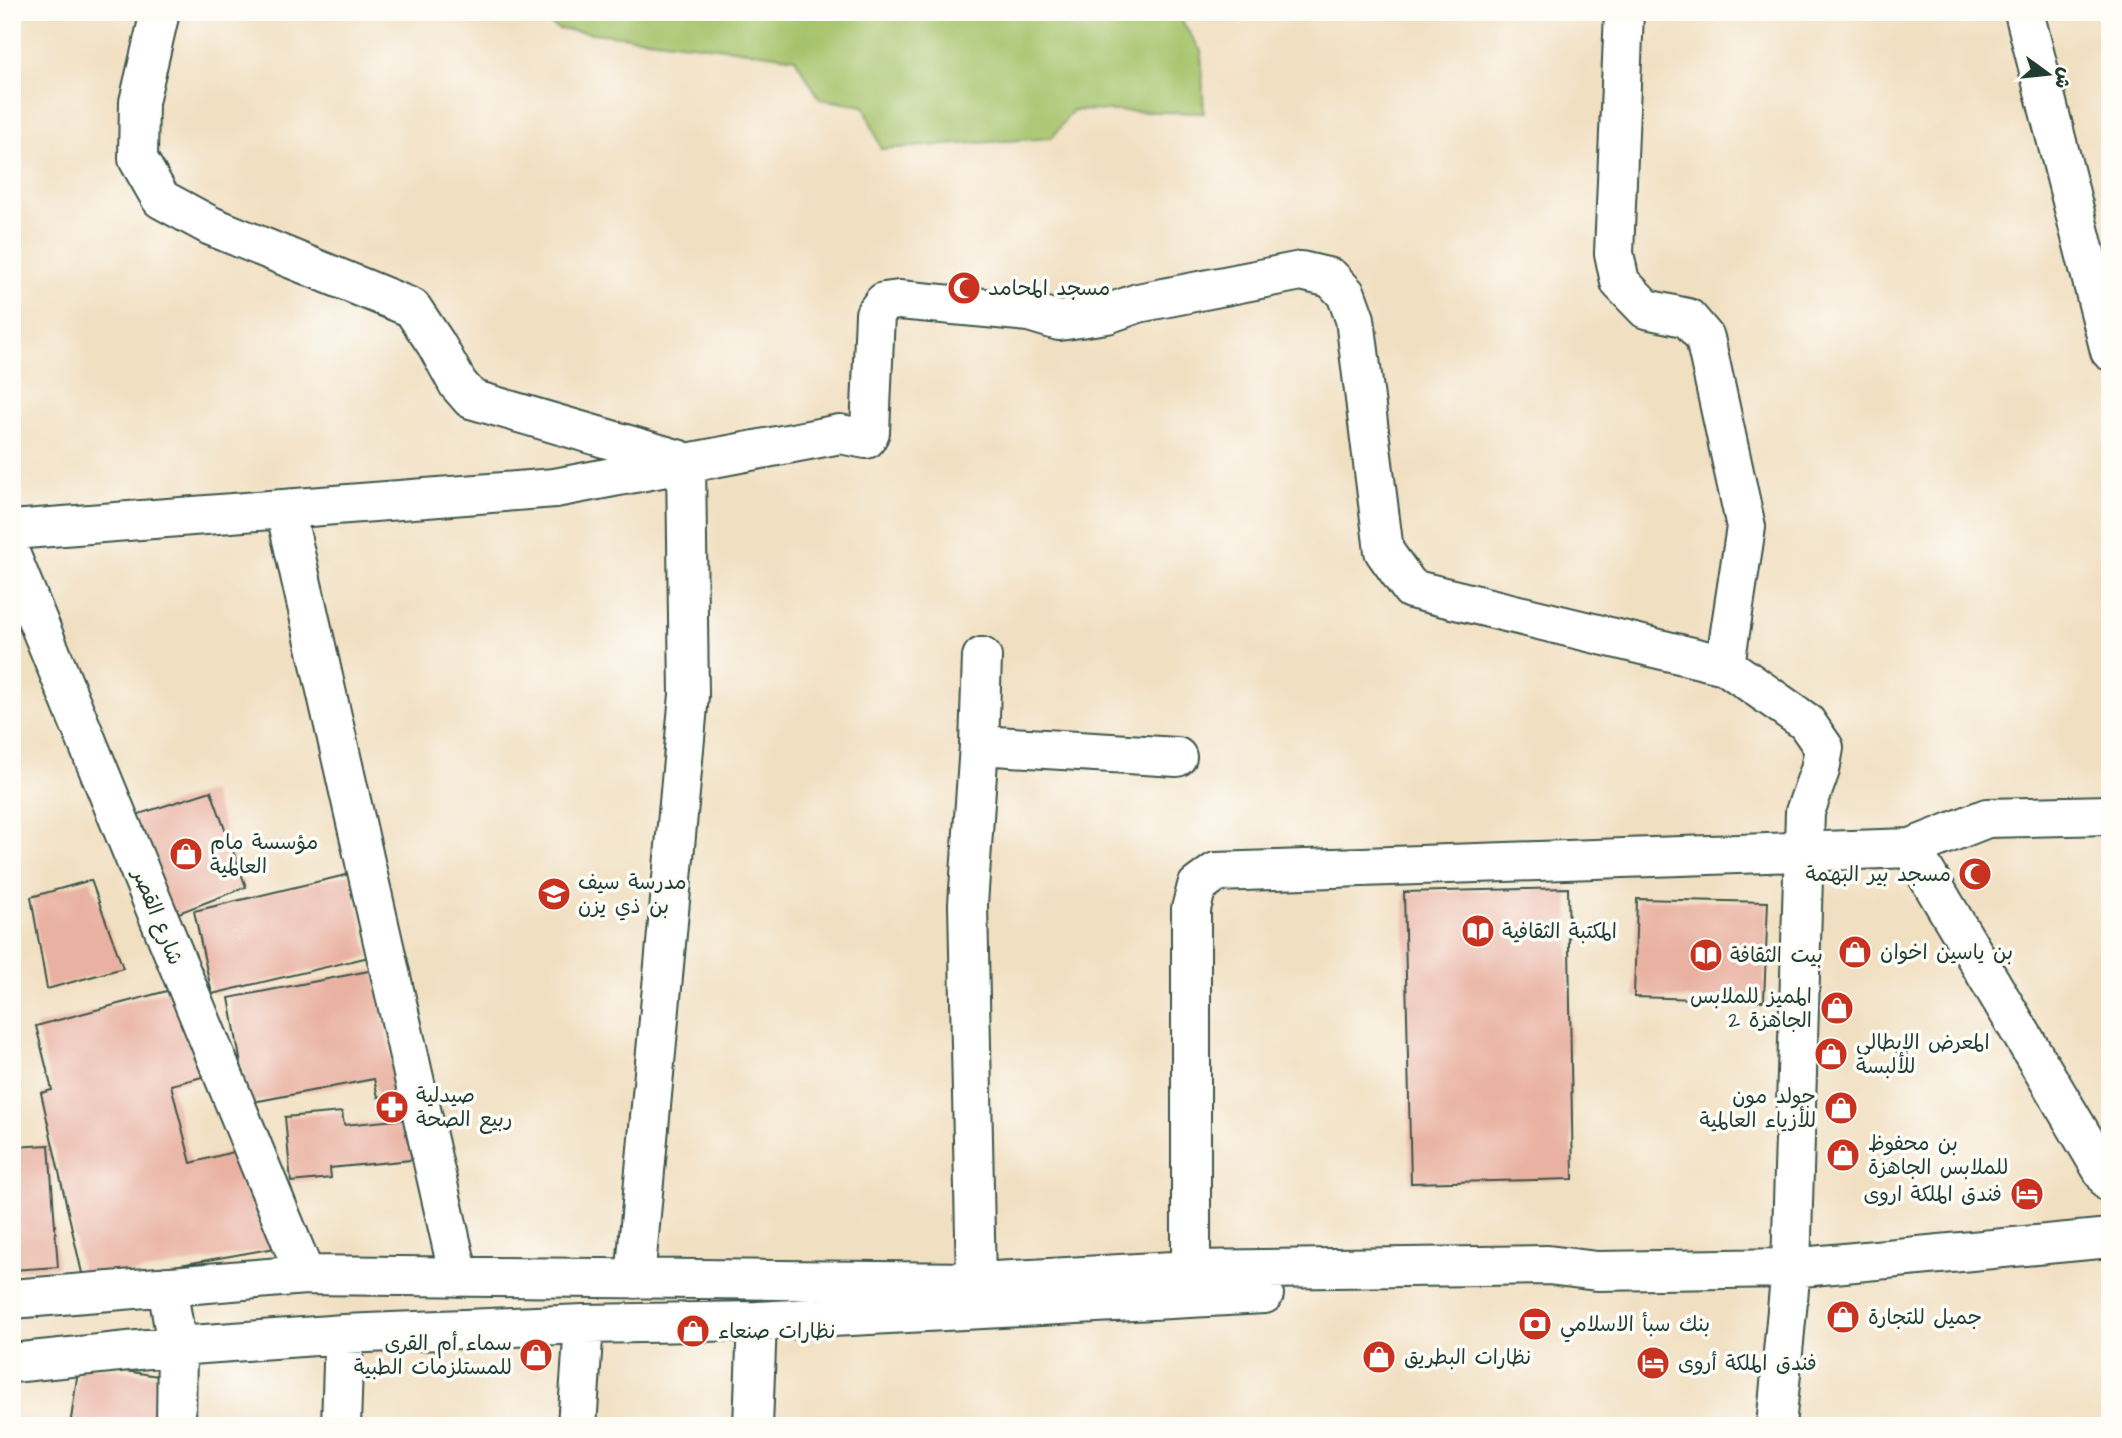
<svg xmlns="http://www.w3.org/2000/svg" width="2122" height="1438" viewBox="0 0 2122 1438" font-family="'Architects Daughter','Playpen Sans Arabic',sans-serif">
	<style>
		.green { fill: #a4c269; stroke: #62804e; stroke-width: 2 }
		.building { fill: #e9b1a1 }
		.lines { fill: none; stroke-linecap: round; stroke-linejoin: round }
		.minor-casing { stroke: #3e5549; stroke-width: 42 }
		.minor { stroke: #fff; stroke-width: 38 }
		.labels { text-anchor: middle; stroke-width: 7; stroke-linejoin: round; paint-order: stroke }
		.poi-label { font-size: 21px; fill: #1f3d34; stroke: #fdfcf7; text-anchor: start }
		.street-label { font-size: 21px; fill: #1f3d34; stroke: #fdfcf7 }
	</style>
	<rect width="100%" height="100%" fill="#fdfcf7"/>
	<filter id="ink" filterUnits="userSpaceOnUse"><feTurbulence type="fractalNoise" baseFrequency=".0143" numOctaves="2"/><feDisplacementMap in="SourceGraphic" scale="14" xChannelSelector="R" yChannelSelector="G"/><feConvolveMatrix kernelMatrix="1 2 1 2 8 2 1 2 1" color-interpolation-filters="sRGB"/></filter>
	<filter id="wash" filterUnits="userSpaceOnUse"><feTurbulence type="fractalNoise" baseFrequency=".00686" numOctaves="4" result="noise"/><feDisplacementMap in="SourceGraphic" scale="28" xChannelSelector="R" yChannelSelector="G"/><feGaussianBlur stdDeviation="1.57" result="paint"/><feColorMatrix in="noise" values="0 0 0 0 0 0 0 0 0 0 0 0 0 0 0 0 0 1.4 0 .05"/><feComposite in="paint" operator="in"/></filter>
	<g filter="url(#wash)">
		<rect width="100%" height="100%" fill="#f1dfc1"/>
		<path class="green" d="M531,12H1176L1201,51L1204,113L1073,110L1052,138L881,149L864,106L820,99L795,58L734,49L558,29Z"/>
		<g id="blocks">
			<path class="building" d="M211,791L246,887L171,916L120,820Z
				M350,874L369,957L212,994L194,911Z
				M91,880L123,968L47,989L31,897Z
				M1568,888L1573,1179L1411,1183L1404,892Z
				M1637,899L1768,902L1764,1001L1634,997Z
				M374,970L398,1093L378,1097L374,1079L248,1103L229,998Z
				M178,988L202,1077L171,1085L191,1163L248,1148L275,1248L84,1282L41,1093L52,1090L36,1026Z
				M342,1112L344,1125L417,1118L421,1159L330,1168L331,1178L291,1182L285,1117Z
				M49,1145L58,1267L12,1270V1147Z
				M79,1364L165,1377L158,1426H70Z"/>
		</g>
	</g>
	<g filter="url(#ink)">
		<use href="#blocks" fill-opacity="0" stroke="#3e5549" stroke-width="2"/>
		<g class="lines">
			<defs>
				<path id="minor" d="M160,12L139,102L138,159L161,199L211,226L412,308L436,344L458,384L471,399L680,460
					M1624,12L1614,253L1620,282L1646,309L1688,318L1705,338L1746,527L1725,665
					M2024,12L2110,351
					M285,509L459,1277
					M12,530L555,488L840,434L866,439L870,432L875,314L884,302L899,300L1029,312L1059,321L1107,314L1138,303L1301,271L1331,278L1346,294L1355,319L1384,551L1411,589L1725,665L1806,722L1824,748L1820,770L1805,812L1791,1268L1776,1426
					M12,558L305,1275
					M979,745L1177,757
					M1911,848L2110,1183
					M1191,1270V909L1197,886L1216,872L1911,848L1987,818L2110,815
					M635,1279L689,695L686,462
					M976,1282L968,904L979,745L982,657
					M167,1286L177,1346L176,1426
					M12,1299L305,1275L976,1282L1191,1270L1548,1265L1597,1271L1791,1268L2110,1238
					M12,1363L177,1346L344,1334L584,1324L757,1321L1264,1294
					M341,1426L344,1334
					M577,1426L584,1324
					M753,1426L757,1321"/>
			</defs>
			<use href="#minor" class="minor-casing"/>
			<use href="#minor" class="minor"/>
		</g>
	</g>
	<defs>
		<symbol id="mosque-disc" viewBox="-11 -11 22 22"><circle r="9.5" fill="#c8321e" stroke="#fdfcf7"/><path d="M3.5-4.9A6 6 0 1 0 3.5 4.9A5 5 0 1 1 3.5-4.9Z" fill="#fff"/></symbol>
		<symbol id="shop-disc" viewBox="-11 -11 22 22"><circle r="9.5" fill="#c8321e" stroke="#fdfcf7"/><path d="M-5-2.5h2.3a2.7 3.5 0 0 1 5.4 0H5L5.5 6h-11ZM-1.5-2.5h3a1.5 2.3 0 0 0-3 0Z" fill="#fff"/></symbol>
		<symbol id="school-disc" viewBox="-11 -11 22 22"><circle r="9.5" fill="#c8321e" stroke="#fdfcf7"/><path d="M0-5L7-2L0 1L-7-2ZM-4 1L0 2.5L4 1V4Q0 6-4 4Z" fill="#fff"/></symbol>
		<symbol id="library-disc" viewBox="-11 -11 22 22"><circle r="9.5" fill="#c8321e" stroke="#fdfcf7"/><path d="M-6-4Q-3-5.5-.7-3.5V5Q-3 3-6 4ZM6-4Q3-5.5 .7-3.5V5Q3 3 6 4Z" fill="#fff"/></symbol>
		<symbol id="pharmacy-disc" viewBox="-11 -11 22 22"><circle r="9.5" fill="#c8321e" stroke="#fdfcf7"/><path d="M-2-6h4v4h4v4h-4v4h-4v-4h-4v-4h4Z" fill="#fff"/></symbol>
		<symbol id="hotel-disc" viewBox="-11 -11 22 22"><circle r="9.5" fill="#c8321e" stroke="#fdfcf7"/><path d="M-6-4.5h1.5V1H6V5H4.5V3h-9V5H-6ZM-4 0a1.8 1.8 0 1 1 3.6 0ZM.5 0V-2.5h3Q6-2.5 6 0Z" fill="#fff"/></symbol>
		<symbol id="bank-disc" viewBox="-11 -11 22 22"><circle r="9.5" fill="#c8321e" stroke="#fdfcf7"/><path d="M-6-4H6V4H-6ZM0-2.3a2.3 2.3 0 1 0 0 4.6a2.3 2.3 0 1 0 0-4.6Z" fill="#fff"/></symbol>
	</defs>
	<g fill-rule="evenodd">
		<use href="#mosque-disc" x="945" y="269" width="38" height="38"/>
		<use href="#shop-disc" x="167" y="835" width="38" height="38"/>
		<use href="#mosque-disc" x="1956" y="855" width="38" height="38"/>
		<use href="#school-disc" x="535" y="875" width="38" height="38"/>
		<use href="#library-disc" x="1459" y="912" width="38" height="38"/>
		<use href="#shop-disc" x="1836" y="933" width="38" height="38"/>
		<use href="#library-disc" x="1687" y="936" width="38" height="38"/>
		<use href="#shop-disc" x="1818" y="989" width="38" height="38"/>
		<use href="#shop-disc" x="1812" y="1035" width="38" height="38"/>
		<use href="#pharmacy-disc" x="373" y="1088" width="38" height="38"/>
		<use href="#shop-disc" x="1822" y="1089" width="38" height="38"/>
		<use href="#shop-disc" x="1824" y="1136" width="38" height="38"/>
		<use href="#hotel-disc" x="2008" y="1175" width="38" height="38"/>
		<use href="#shop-disc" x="1824" y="1298" width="38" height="38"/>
		<use href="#bank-disc" x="1516" y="1305" width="38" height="38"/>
		<use href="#shop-disc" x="674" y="1312" width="38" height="38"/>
		<use href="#shop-disc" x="517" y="1336" width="38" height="38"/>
		<use href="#shop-disc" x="1360" y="1338" width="38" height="38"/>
		<use href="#hotel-disc" x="1634" y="1344" width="38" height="38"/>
	</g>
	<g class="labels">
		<g class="poi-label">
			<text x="988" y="295">مسجد المحامد</text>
			<text x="210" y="849">مؤسسة مام<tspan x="210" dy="24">العالمية</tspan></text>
			<text x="1951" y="881" text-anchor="end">مسجد بير البهمة</text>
			<text x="578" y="889">مدرسة سيف<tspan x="578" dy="24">بن ذي يزن</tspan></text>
			<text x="1502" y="938">المكتبة الثقافية</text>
			<text x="1880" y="959">بن ياسين اخوان</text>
			<text x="1730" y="962">بيت الثقافة</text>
			<text x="1812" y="1003" text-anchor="end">المميز للملابس<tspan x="1812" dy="24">الجاهزة 2</tspan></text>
			<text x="1856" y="1049">المعرض الإيطالي<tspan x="1856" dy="24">للألبسة</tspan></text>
			<text x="416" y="1102">صيدلية<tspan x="416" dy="24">ربيع الصحة</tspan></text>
			<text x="1816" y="1103" text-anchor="end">جولد مون<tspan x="1816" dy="24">للأزياء العالمية</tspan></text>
			<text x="1868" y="1150">بن محفوظ<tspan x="1868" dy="24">للملابس الجاهزة</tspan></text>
			<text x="2002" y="1201" text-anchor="end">فندق الملكة اروى</text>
			<text x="1868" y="1324">جميل للتجارة</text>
			<text x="1560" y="1331">بنك سبأ الاسلامي</text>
			<text x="718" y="1338">نظارات صنعاء</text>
			<text x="512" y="1350" text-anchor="end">سماء أم القرى<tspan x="512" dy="24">للمستلزمات الطبية</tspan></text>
			<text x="1404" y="1364">نظارات البطريق</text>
			<text x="1678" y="1370">فندق الملكة أروى</text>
		</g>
		<g class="street-label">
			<text transform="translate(158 917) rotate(68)" y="7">شارع القصر</text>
		</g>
	</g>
	<rect width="2122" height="1438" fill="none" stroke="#fdfcf7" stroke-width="42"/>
	<g transform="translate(2048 74) rotate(105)" stroke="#fdfcf7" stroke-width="5" paint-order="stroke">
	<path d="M0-5L12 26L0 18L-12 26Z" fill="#1f3d34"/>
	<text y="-10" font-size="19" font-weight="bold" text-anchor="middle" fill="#1f3d34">ش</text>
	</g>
</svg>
